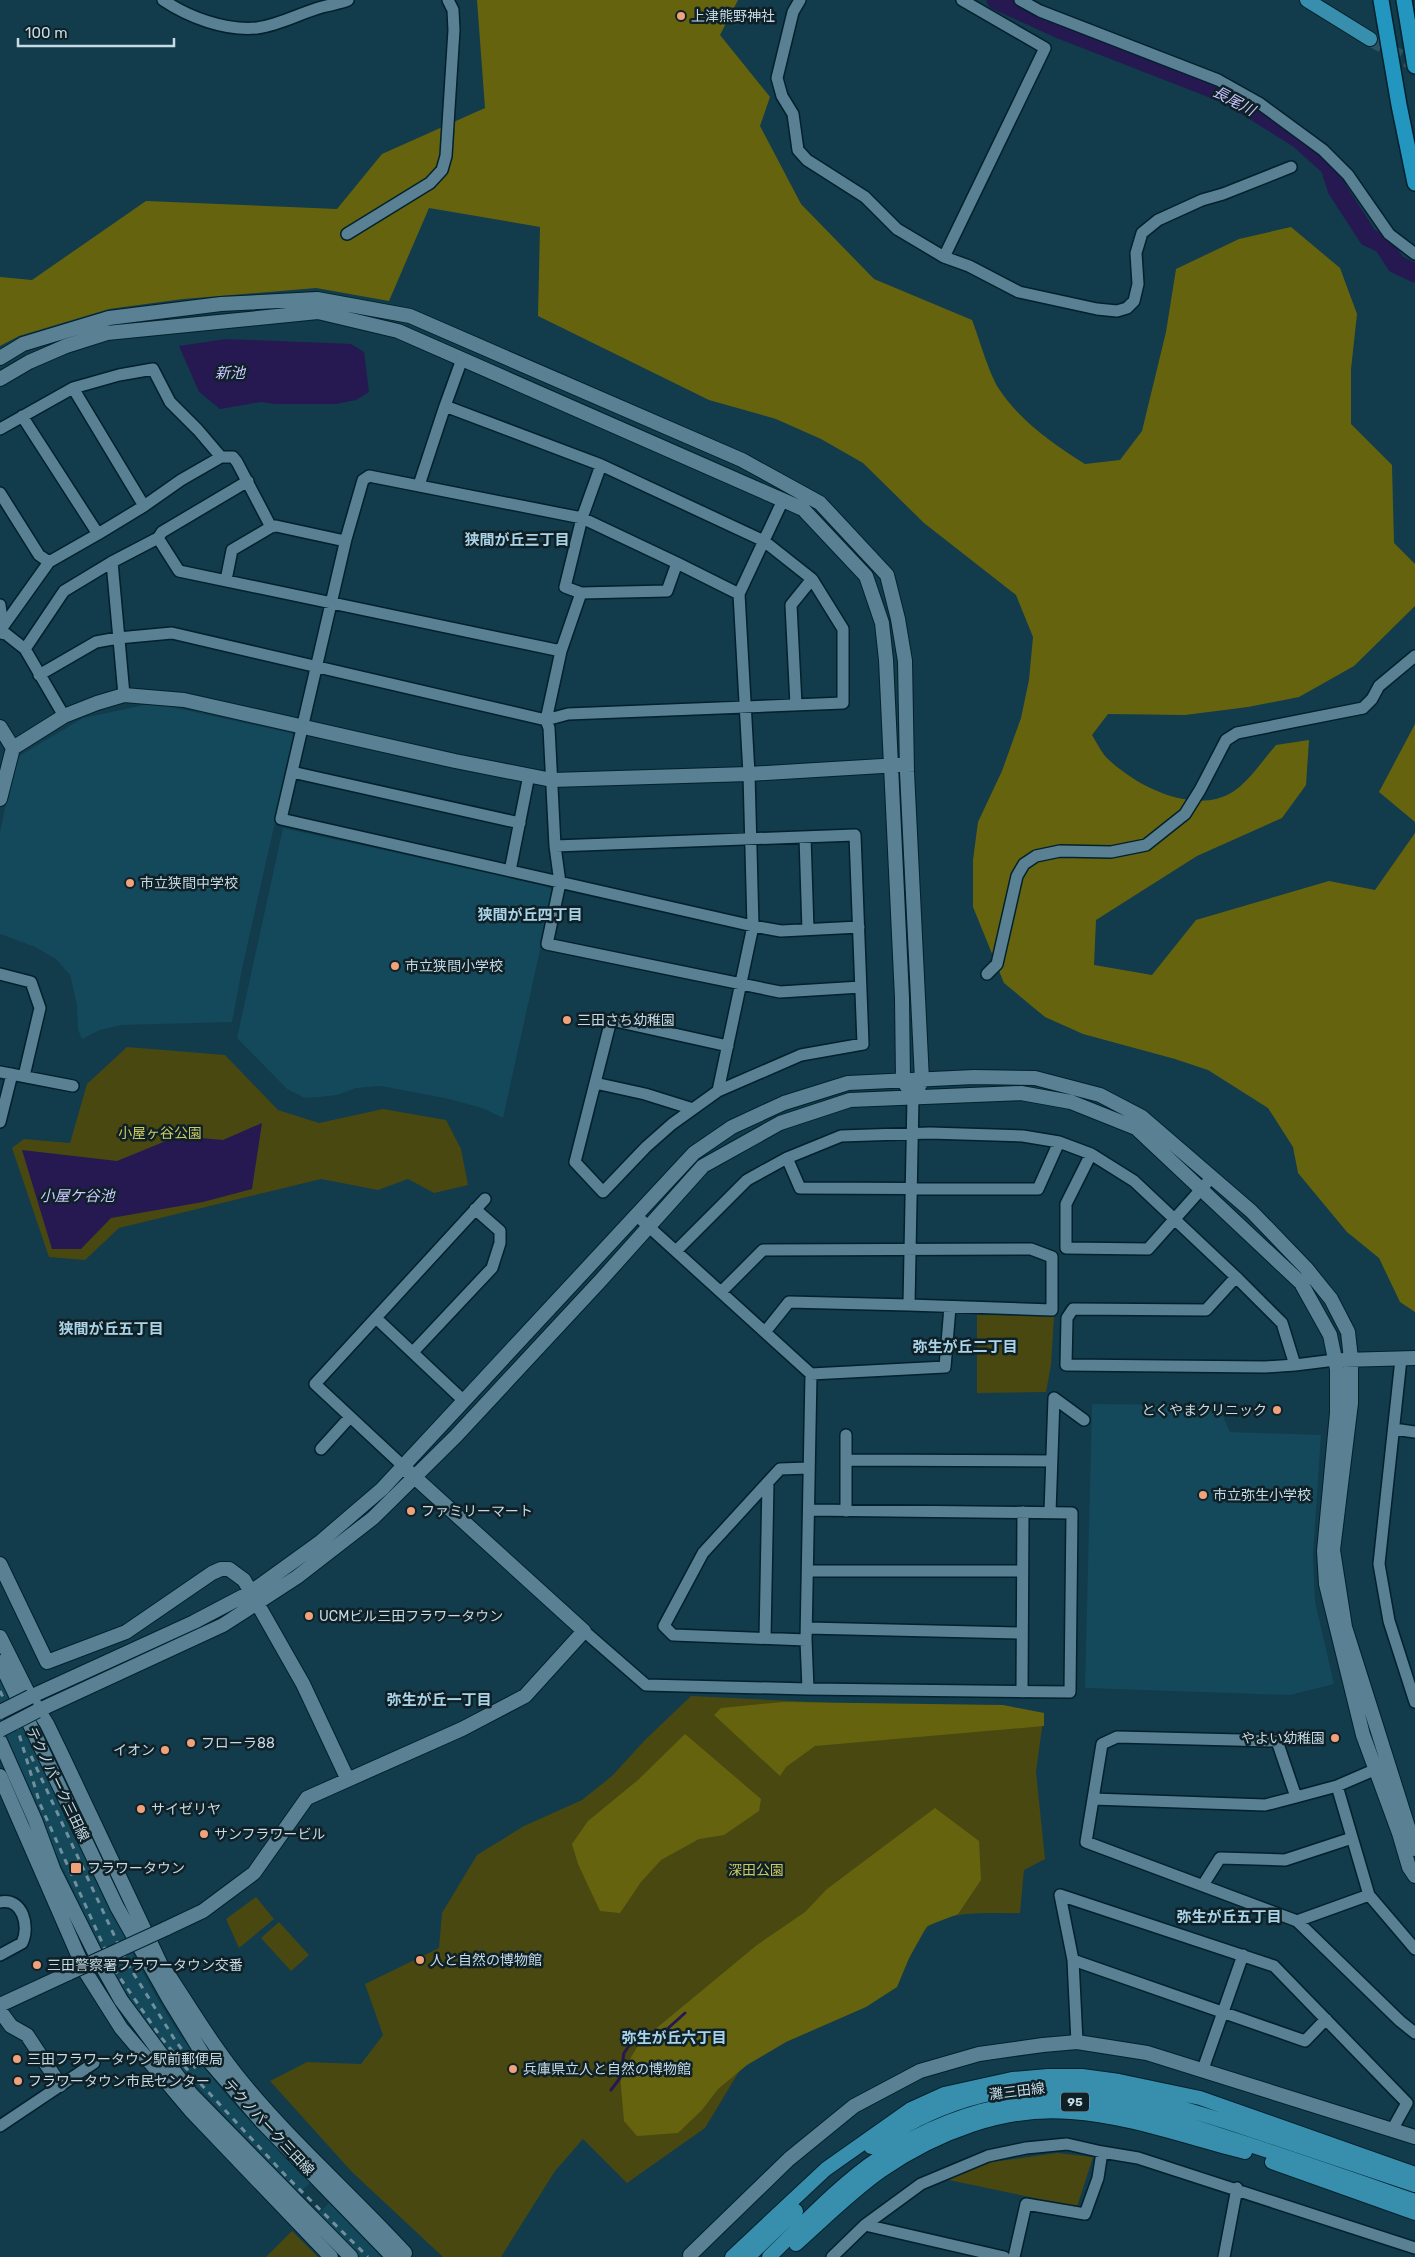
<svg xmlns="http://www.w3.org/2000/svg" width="1415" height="2257" viewBox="0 0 1415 2257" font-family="Rubik,'Noto Sans JP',sans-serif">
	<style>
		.built { fill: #14485b }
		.green { fill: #494811 }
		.forest { fill: #66630f }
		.water { fill: #261952 }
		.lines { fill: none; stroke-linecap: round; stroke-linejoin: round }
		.stream { stroke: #261952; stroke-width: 3 }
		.river { stroke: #261952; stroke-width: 19 }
		.primary-tunnel { stroke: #2d5362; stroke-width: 14; stroke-dasharray: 14 7; stroke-linecap: butt }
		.minor-casing { stroke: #02212c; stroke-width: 14 }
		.tertiary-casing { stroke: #02212c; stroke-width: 16 }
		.secondary-casing { stroke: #02212c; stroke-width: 16 }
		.primary-casing { stroke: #02212c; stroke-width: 16 }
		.motorway-casing { stroke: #02212c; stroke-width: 18 }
		.minor { stroke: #598193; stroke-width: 11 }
		.tertiary { stroke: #598193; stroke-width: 14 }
		.secondary { stroke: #598193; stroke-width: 14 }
		.primary { stroke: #388ead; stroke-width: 14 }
		.motorway { stroke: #2296bf; stroke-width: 15 }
		.rail { stroke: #718f9c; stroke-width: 3; stroke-dasharray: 6 6; stroke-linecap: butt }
		.tertiary-bridge-casing { stroke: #02212c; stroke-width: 16; stroke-linecap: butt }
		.tertiary-bridge { stroke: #598193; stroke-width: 14 }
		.poi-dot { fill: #f0a27a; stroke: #0f2027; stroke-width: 2 }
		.labels { text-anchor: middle; stroke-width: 5; stroke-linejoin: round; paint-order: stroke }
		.shield { fill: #0f2027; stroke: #8ea2ab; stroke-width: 1 }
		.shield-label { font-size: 12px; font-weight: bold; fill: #c5dae4 }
		.poi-label { font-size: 14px; fill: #c5dae4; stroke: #0f2027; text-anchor: start }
		.park-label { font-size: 14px; fill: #cbc95f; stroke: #0f2027 }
		.street-label { font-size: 14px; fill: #c5dae4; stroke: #0f2027 }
		.water-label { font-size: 15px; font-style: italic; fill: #cbc7ff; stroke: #0f2027 }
		.neighbourhood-label { font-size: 15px; font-weight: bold; fill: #a9d3e7; stroke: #0f2027 }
	</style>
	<rect width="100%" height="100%" fill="#123b4b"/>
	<path class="built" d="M153,703L295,734L243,964L232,1022L122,1025L100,1030L82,1039L78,1030L77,1005L70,975L56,959L35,947L0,934V832L15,761L19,756L83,718Z
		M283,828L548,886L553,891L503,1118L482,1108L449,1099L381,1086L356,1088L337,1095L320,1097L305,1098L287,1089L237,1038Z
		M1092,1404L1218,1405L1230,1432L1321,1435L1313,1555L1315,1601L1334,1684L1290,1695L1085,1688Z
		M0,1680L58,1795L136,1960L157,1998L175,2028L214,2080L237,2107L310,2183L298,2194L178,2066L147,2026L114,1974L53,1848L0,1725Z
		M329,2203L382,2257H360L318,2214Z"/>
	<path class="green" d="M127,1047L225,1055L278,1110L319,1123L383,1109L446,1120L461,1149L468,1185L434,1193L408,1179L378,1190L321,1179L119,1228L85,1260L49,1257L12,1148L24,1139L70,1143L87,1084Z
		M977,1315L1054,1316L1051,1365L1046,1392L977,1393Z
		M691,1696L1044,1713L1036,1772L1045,1859L1024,1870L1020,1913C991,1914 955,1909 929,1926C919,1932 902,1975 897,1987L758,2040L705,2128L627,2183L583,2139L555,2171L501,2257H443L352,2172L270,2081L307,2062L361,2064L383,2035L365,1984L439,1948L442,1913L477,1855L524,1826L582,1800L612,1776L645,1740Z
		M256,1897L274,1919L239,1948L226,1919Z
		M279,1922L309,1955L291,1971L261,1938Z
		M1057,2153L1093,2157L1077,2207L944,2179L985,2163Z
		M292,2231L318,2257H266Z"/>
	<path class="forest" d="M477,0H738L720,35L770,97L760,126L801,204L874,279L972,320C979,338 989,374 999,389C1020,421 1053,444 1085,464L1120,460L1142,431L1166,332L1176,269L1239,239L1291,227L1340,268L1357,314L1351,369V424L1392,465L1394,543L1415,564V606L1354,666L1299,697L1248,707L1185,715L1108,714L1092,735C1097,743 1102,754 1109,760C1139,788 1197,816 1234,791C1247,783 1265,758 1276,745L1309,740L1306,785L1282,818L1197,856L1096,920L1094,965L1152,975L1196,920L1329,881L1375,890L1415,833V1312L1400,1302L1379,1258L1347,1232L1298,1173L1293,1147L1268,1108L1208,1070L1175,1059L1083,1034L1045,1017L1004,983L973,907V860L978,822L1002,771L1021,718L1029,680L1033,637L1016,595L924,523L863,463L821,439L776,419L709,400L538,316L540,227L429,208L389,301L316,288L183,299L109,309L19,336L0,346V277L32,280L146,201L337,209L382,154L485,108Z
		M1415,724V822L1379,792Z
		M783,1702L1003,1705L1044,1713V1726L815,1746L786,1767L780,1776L714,1715L721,1708Z
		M685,1734L761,1799L759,1811L724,1835L699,1839L661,1860L641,1882L620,1913L600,1911L578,1864L572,1844L588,1821L638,1780Z
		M935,1808L979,1841L981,1880L958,1914L927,1926L909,1958L897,1987L866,2007L786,2042L747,2065L718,2089L702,2110L678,2133L637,2136L624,2121L620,2075L641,2041L757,1945L805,1912L827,1889Z"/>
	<path class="water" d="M226,339L351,344L364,352L369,392L356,400L336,404H274L261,402L220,409L199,392L179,346Z
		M262,1123L252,1189L203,1202L111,1218L81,1249H52L22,1150L117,1161L178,1136L223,1140Z"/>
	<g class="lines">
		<path class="stream" d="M611,2090L620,2078L624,2053L631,2043L642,2033L665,2031L685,2013"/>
		<path class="river" d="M996,0L1062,30L1229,95L1299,139L1330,167L1337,189L1368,237L1383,244L1396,264L1415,273"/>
		<path class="primary-tunnel" d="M1370,39L1415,65"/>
		<defs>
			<path id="minor" d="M163,0C188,17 225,31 257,28C280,25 300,13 322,7C331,5 340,3 348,0
				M800,0L793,12L777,78L782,96L793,114L798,150L807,160L865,197L897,229L944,257L969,266L1019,292L1097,309L1117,311L1127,308L1134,301L1138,284L1136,253L1142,233L1158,220L1202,200L1223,194L1291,167
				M1020,0L1040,11L1218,80L1259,103L1323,150L1348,175L1389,234L1415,254
				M347,234L430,183L442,170L446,156L454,30L453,10L448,0
				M944,257L1045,48L962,0
				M462,359L445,406L601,465L764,541L812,579L843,629V703L568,714L546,720L561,651L581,593L667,591L677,563L739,594
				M153,369L170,402L198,430L221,457L181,480L144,506L73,388L119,375Z
				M0,429L73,388
				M221,457H233L237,462L271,527
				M419,485L445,406
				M0,493L39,555L49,562L98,534L22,416
				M98,534L144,506
				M158,538L162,532L248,481
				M677,563L582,518L369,476L363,480L346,539L281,819L753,926L781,931L859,927
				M226,580L232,550L271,527L276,526L345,541
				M581,593L565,587L582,518L601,465
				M0,605L3,627
				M4,625L49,562
				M0,633L6,634L25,649L64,716
				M25,649L64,591L112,562
				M39,675L96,642L118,638L172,633L546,720L549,728L555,846L560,883L547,944L780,992L861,987
				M124,695L112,562L158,538L179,571L561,651
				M796,705L791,605L812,579
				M292,772L520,823
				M805,837L808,930
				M555,846L855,835L863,1044L801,1055L718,1091
				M510,871L529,775
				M0,974L31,982L40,1008L24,1076
				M987,974L997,964L1017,876L1024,864L1036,856L1060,851L1111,852L1146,845L1185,814L1200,790L1226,740L1237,733L1363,708L1372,699L1379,686L1415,656
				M728,1046L611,1020L575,1162L603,1192L646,1147L672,1124L718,1091L753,926L749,774L739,594L783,500
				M0,1072L73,1086
				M595,1083L645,1094L693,1109
				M0,1122L12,1074
				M1091,1154L1066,1204V1248L1148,1249L1212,1177
				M787,1158L800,1188L1038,1189L1059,1142
				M676,1251L747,1180L787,1158L841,1136L930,1133L1023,1136L1059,1142L1091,1154L1134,1181L1236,1277L1282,1323L1295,1365
				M1236,1277L1206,1310L1073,1309L1067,1318L1066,1365L1265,1367L1295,1365L1335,1360
				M721,1292L763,1250L1031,1249L1052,1257V1310L909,1305
				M376,1318L464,1401
				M765,1332L789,1302L909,1305L913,1097
				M413,1352L492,1268L500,1243V1231L475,1209
				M1401,1359L1379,1564L1389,1621L1415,1702
				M811,1374L945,1367L950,1307
				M1054,1398L1084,1420
				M1394,1429L1415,1432
				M846,1435V1511
				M321,1449L350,1417
				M846,1460L1052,1461
				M403,1466L315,1384L485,1199
				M1050,1512L1054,1398
				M808,1571H1021
				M807,1628L1021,1633
				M584,1631L646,1685L808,1689L806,1640L811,1374L637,1216
				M765,1638L768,1482
				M806,1640L673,1635L664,1626L703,1553L780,1469L808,1468
				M808,1689L1070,1692L1072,1513L809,1510
				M1022,1692L1023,1512
				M1337,1786L1369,1895L1415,1949
				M1296,1797L1337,1786L1381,1767
				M1093,1799L1265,1805L1296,1797L1277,1741L1117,1737L1102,1744L1086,1842L1297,1921L1400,2021L1415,2033
				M1203,1885L1220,1858L1285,1860L1352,1838
				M0,1902C23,1897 30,1927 22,1943L0,1955
				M1297,1921L1369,1895
				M1073,1960L1305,2041L1326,2019
				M1077,2042L1073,1960L1060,1895L1274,1966L1407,2103L1392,2130
				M1203,2069L1243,1955
				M0,2126L94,2063
				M865,2225L1004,2257
				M832,2257L865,2225L921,2184L988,2156L1026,2148L1067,2144L1102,2152L1138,2158L1415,2248
				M1014,2257L1026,2204L1085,2214L1098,2178L1102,2152
				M1224,2257L1237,2188"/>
			<path id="tertiary" d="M0,358L23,344L109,318L221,304L317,299L410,316L742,460L820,503L887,575L898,619L905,661L907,772L922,1080L918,1088
				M0,379L29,362L66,346L107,333L318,312L398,331L803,509L866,576L882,623L886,660L902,998L903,1081L908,1088
				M0,727L13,748
				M0,799L13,748L64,716L97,703L124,695L184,700L455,761L552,780L749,774L899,765
				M1343,1360L1415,1358
				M0,1564L47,1662L126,1632L212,1573L221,1569H229L244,1580L303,1684L348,1780
				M30,1697L194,1622L251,1592L319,1543L382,1489L694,1153L732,1127L784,1103L848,1083L974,1077L1035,1078L1100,1095L1142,1117L1251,1211L1306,1268L1331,1299L1348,1332L1351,1359V1403L1333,1550L1345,1627L1415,1849
				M37,1711L223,1625L297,1577L373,1518L456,1436L601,1280L703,1166L780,1123L850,1100L1021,1093L1071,1102L1136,1128L1301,1283L1330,1335L1337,1369V1413L1324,1551L1326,1584L1363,1735L1399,1833L1409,1867L1415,1876
				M165,1929L203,1911L254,1873L307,1798L462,1729L525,1696L584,1631L409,1472
				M0,2005L69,1973
				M0,2011L11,2026L27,2035L60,2085
				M692,2257L690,2255L789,2159L854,2106L920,2071L979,2054L1043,2045L1077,2042L1147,2053L1415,2137"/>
			<path id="secondary" d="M0,1637L30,1697L47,1724L62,1755L170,1984
				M0,1662L117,1907L169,1999L202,2053L261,2121L393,2257
				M0,1741L35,1820L54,1871L98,1959L121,2000L191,2094L351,2257
				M0,1776L85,1971L121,2028L192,2112L331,2257
				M168,1974C192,2011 215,2049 243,2083C293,2144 352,2195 405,2253"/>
			<path id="primary" d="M1307,0L1370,39
				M871,2147C1004,2057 1112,2083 1254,2131C1307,2149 1361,2167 1415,2185
				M1272,2162L1415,2213
				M796,2244C824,2219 852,2191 882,2170C936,2133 1005,2106 1071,2112C1130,2116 1188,2138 1245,2152
				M732,2257L826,2169L911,2109L944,2094L1012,2079L1048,2076H1082L1119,2081L1200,2098L1415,2174
				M748,2257L796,2211
				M769,2257C802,2225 841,2183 879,2158C928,2126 982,2105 1041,2101C1106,2096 1172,2119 1232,2139C1294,2159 1354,2180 1415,2201"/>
			<path id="motorway" d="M1381,0L1399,105L1415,183
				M1404,0L1415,66"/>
		</defs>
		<use href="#minor" class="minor-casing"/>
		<use href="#tertiary" class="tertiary-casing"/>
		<use href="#secondary" class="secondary-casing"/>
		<use href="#primary" class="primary-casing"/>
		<use href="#motorway" class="motorway-casing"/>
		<use href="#minor" class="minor"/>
		<use href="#tertiary" class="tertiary"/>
		<use href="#secondary" class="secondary"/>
		<use href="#primary" class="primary"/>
		<use href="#motorway" class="motorway"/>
		<path class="rail" d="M0,1691L18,1729
			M16,1724L40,1804L114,1969L160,2036L186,2068L286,2176L368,2257
			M31,1756L127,1963L175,2040L199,2073"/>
		<defs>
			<path id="tertiary-bridge" d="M0,1712L30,1697
				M0,1730L37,1711
				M69,1973L165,1929"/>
		</defs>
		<use href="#tertiary-bridge" class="tertiary-bridge-casing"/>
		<use href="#tertiary-bridge" class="tertiary-bridge"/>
	</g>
	<g class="poi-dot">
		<circle cx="681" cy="16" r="5"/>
		<circle cx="130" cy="883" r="5"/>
		<circle cx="395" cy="966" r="5"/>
		<circle cx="567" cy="1020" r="5"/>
		<circle cx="1277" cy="1410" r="5"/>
		<circle cx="1203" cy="1495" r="5"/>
		<circle cx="411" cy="1511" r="5"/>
		<circle cx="309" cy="1616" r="5"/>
		<circle cx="1335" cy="1738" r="5"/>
		<circle cx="191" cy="1743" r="5"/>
		<circle cx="165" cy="1750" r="5"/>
		<circle cx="141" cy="1809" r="5"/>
		<circle cx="204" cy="1834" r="5"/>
		<rect x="70" y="1862" width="12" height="12" rx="2.5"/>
		<circle cx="420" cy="1960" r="5"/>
		<circle cx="37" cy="1965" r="5"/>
		<circle cx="17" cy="2059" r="5"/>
		<circle cx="513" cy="2069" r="5"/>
		<circle cx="18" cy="2081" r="5"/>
	</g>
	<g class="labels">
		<rect class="shield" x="1061" y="2092.5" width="28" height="19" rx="4"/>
		<g class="shield-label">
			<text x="1075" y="2106">95</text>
		</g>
		<g class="poi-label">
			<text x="691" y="21">上津熊野神社</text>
			<text x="140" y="888">市立狭間中学校</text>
			<text x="405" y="971">市立狭間小学校</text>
			<text x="577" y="1025">三田さち幼稚園</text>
			<text x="1267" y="1415" text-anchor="end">とくやまクリニック</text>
			<text x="1213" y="1500">市立弥生小学校</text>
			<text x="421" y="1516">ファミリーマート</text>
			<text x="319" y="1621">UCMビル三田フラワータウン</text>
			<text x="1325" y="1743" text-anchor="end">やよい幼稚園</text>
			<text x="201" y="1748">フローラ88</text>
			<text x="155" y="1755" text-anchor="end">イオン</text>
			<text x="151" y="1814">サイゼリヤ</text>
			<text x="214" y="1839">サンフラワービル</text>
			<text x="87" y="1873">フラワータウン</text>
			<text x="430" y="1965">人と自然の博物館</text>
			<text x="47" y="1970">三田警察署フラワータウン交番</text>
			<text x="27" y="2064">三田フラワータウン駅前郵便局</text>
			<text x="523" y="2074">兵庫県立人と自然の博物館</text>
			<text x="28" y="2086">フラワータウン市民センター</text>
		</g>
		<g class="park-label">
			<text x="160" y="1138">小屋ヶ谷公園</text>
			<text x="756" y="1875">深田公園</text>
		</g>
		<g class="street-label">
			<text transform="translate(58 1784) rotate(64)" y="5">テクノパーク三田線</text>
			<text transform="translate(1017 2091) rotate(-7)" y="5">灘三田線</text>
			<text transform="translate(269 2127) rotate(47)" y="5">テクノパーク三田線</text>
		</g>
		<g class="water-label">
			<text transform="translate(1234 101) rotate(28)" y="5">長尾川</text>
			<text x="230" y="378">新池</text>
			<text x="77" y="1201">小屋ケ谷池</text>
		</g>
		<g class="neighbourhood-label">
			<text x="517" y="545">狭間が丘三丁目</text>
			<text x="530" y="920">狭間が丘四丁目</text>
			<text x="111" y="1334">狭間が丘五丁目</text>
			<text x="965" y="1352">弥生が丘二丁目</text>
			<text x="439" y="1705">弥生が丘一丁目</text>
			<text x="1229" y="1922">弥生が丘五丁目</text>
			<text x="674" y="2043">弥生が丘六丁目</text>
		</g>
	</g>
	<path d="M18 38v8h156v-8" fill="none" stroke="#c5dae4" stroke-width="2.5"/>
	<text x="25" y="38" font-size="15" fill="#c5dae4" stroke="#0f2027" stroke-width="4" paint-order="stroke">100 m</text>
</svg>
